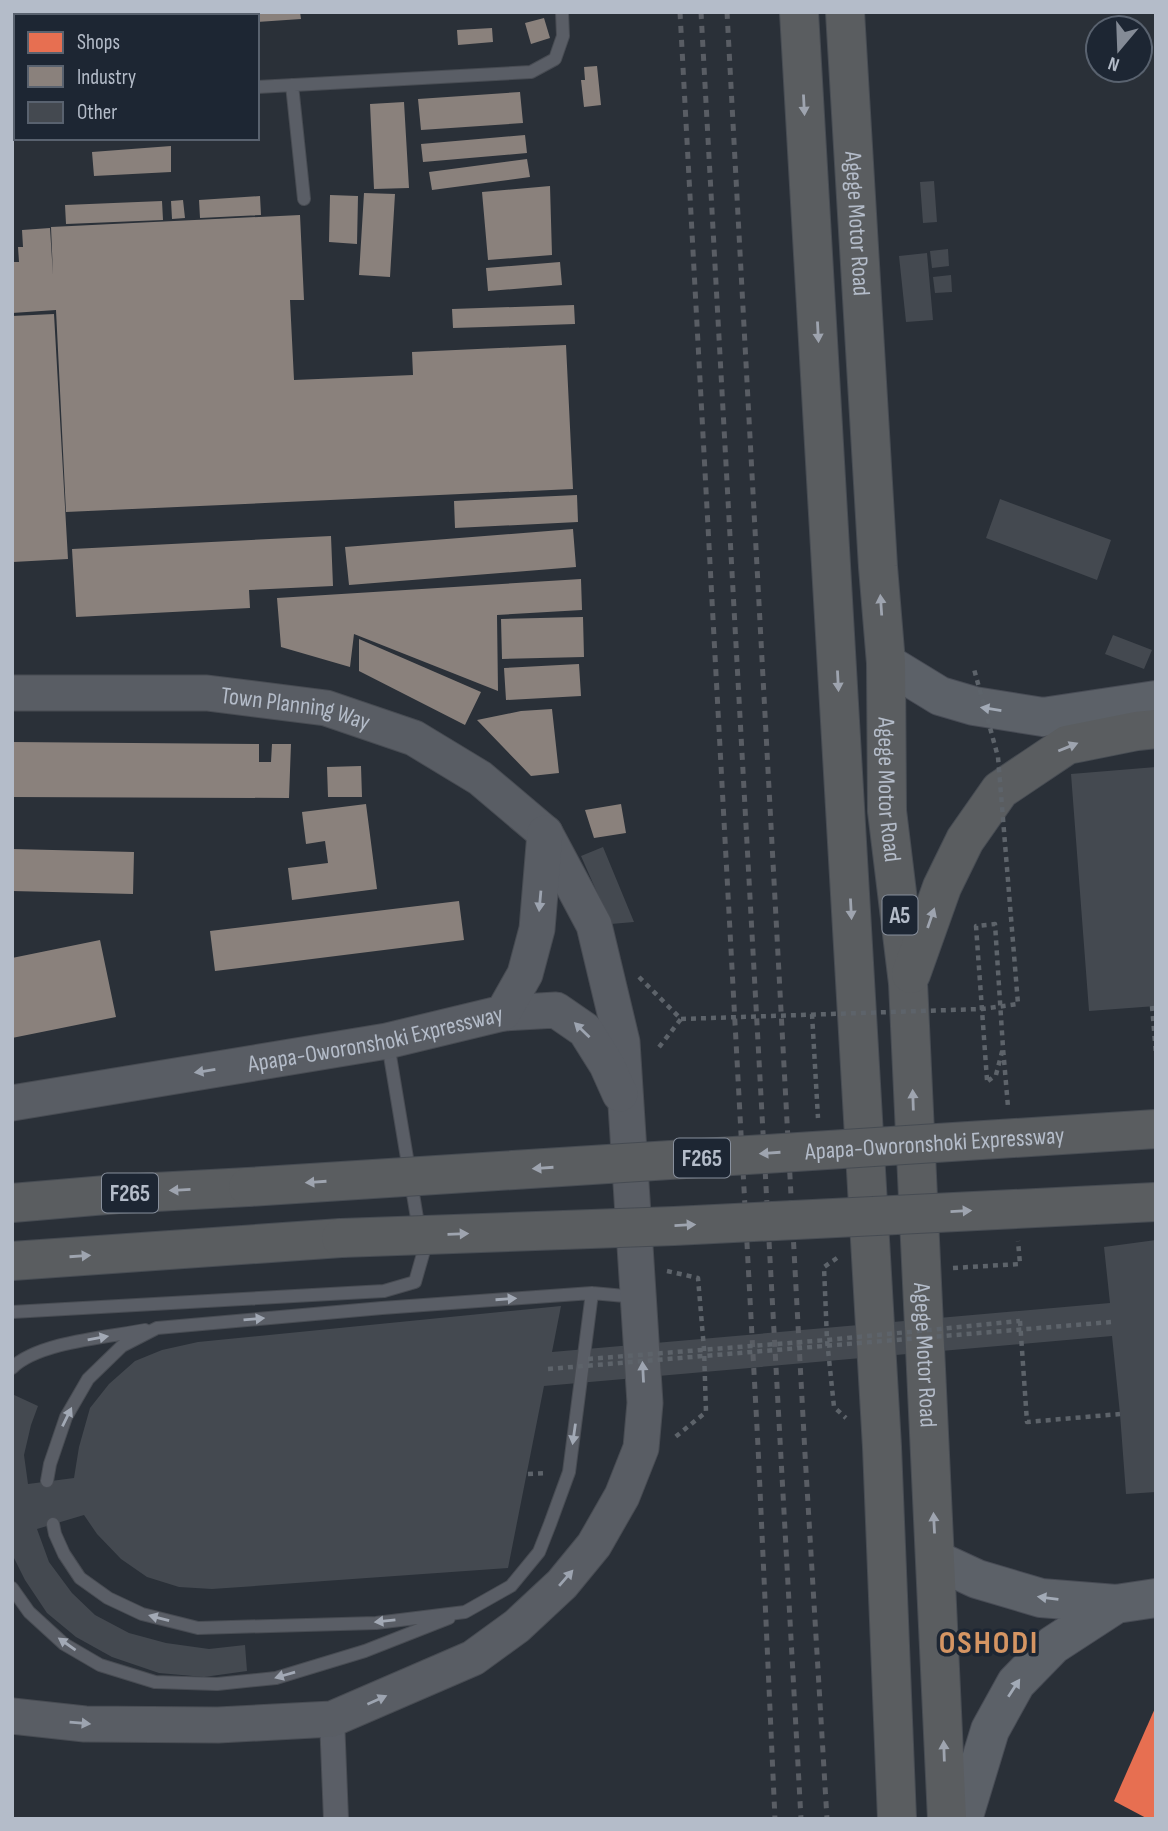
<svg xmlns="http://www.w3.org/2000/svg" width="1168" height="1831" viewBox="0 0 1168 1831" font-family="'Sofia Sans Condensed',sans-serif">
	<style>
		.shops { fill: #e76f51 }
		.industry { fill: #8a817c }
		.building { fill: #444950 }
		.lines { fill: none; stroke-linecap: round; stroke-linejoin: round }
		.lane-casing { stroke: #484c53; stroke-width: 14 }
		.street-casing { stroke: #484c53; stroke-width: 26 }
		.secondary-casing { stroke: #484c53; stroke-width: 37 }
		.primary-casing { stroke: #484c55; stroke-width: 40 }
		.highway-casing { stroke: #474c53; stroke-width: 40 }
		.path { stroke: #5d636a; stroke-width: 4.5; stroke-dasharray: 5 5; stroke-linecap: butt }
		.lane { stroke: #5a5e66; stroke-width: 12 }
		.street { stroke: #5a5e66; stroke-width: 24 }
		.secondary { stroke: #595d64; stroke-width: 35 }
		.primary { stroke: #5c6168; stroke-width: 38 }
		.highway { stroke: #5a5d60; stroke-width: 38 }
		.rail { stroke: #595d64; stroke-width: 5; stroke-dasharray: 7 7; stroke-linecap: butt }
		.highway-bridge-casing { stroke: #474c53; stroke-width: 40; stroke-linecap: butt }
		.path-bridge { stroke: #5d636a; stroke-width: 4.5; stroke-dasharray: 5 5; stroke-linecap: butt }
		.highway-bridge { stroke: #5a5d60; stroke-width: 38 }
		.oneway { fill: #9ea4af }
		.oneway2 { fill: #a2aab6 }
		.oneway3 { fill: #9da4b0 }
		.oneway4 { fill: #a2a9b5 }
		.labels { text-anchor: middle; stroke-width: 7; stroke-linejoin: round; paint-order: stroke }
		.shield { fill: #1d2633; stroke: #878f9c; stroke-width: 2 }
		.shield-label { font-size: 23px; font-weight: bold; fill: #b4bcc9 }
		.street-label { font-size: 24px; fill: #b4bcc9; stroke: #1d2633 }
		.district-label { font-size: 32px; font-weight: bold; letter-spacing: 2px; fill: #d59563; stroke: #1d2633 }
	</style>
	<rect width="100%" height="100%" fill="#2a3038"/>
	<path class="shops" d="M1156,1706V1819H1148L1114,1801Z"/>
	<path class="industry" d="M108,12H146V16H108Z
		M152,12H300L301,19L257,22V16H152Z
		M544,18L550,38L531,44L525,23Z
		M492,28L493,42L458,45L457,30Z
		M597,66L601,105L584,107L581,80H585L584,67Z
		M520,92L523,123L421,130L418,99Z
		M404,102L409,188L374,189L370,104Z
		M525,135L527,153L423,162L421,144Z
		M171,146V172L94,176L92,152Z
		M527,159L530,177L432,190L429,172Z
		M550,186L552,255L488,260L482,192Z
		M364,193L395,194L390,277L359,275Z
		M330,195L358,196L357,244L329,242Z
		M260,196L261,215L200,218L199,200Z
		M183,200L185,218L172,219L171,201Z
		M162,201L163,220L66,224L65,205Z
		M300,215L304,300H290L294,380L413,375L412,352L566,345L573,489L66,512L56,310L12,313V262H19L18,247H23L22,230L50,228L53,275L51,227Z
		M560,262L562,285L488,291L486,268Z
		M574,305L575,324L453,328L452,309Z
		M54,314L68,559L13,562L12,316Z
		M577,495L578,522L455,528L454,501Z
		M573,529L576,567L349,585L345,547Z
		M331,536L333,586L249,590L250,608L76,617L72,549Z
		M581,579L582,610L497,615L498,691L354,634L350,667L281,647L277,598Z
		M583,617L584,657L502,659L501,619Z
		M359,639L481,692L465,725L359,671Z
		M579,664L581,696L506,700L504,668Z
		M552,709L559,773L531,776L477,720L521,711Z
		M12,742L259,744V762H271L272,744H291L289,798L12,797Z
		M361,766L362,797H328L327,767Z
		M366,804L377,889L292,900L288,868L328,863L325,841L306,844L302,812Z
		M621,804L626,833L594,838L585,810Z
		M12,849L134,852L133,894L12,891Z
		M459,901L464,940L215,971L210,931Z
		M100,940L116,1017L12,1038V958Z"/>
	<path class="building" d="M934,181L937,222L923,223L920,182Z
		M948,249L949,266L932,268L930,251Z
		M927,253L933,320L906,322L899,256Z
		M951,275L952,292L935,293L933,277Z
		M1000,499L1111,540L1097,580L986,538Z
		M1113,635L1152,650L1144,669L1105,654Z
		M1156,767V1006L1089,1011L1071,774Z
		M603,847L634,922L611,924L581,856Z
		M1156,1240V1492L1126,1494L1120,1414L1112,1336L544,1386L508,1568L212,1589L179,1587L147,1577L121,1559L97,1534L84,1515L37,1529L49,1562L72,1593L95,1615L129,1633L166,1643L209,1649L245,1645L247,1671L204,1677L159,1673L112,1657L76,1637L47,1613L25,1580L12,1554V1394L38,1406L31,1425L24,1455L28,1484L74,1478L79,1447L90,1408L109,1384L135,1361L162,1350L198,1342L561,1306L552,1352L1110,1303L1104,1247Z"/>
	<g class="lines">
		<defs>
			<path id="lane" d="M12,71H16
				M292,85L304,199
				M257,87L531,72L555,59L563,36L562,12
				M12,99H16
				M12,1312L384,1291L415,1282L423,1254L388,1044
				M12,1368C38,1342 109,1337 145,1330
				M47,1481L50,1464L66,1417L88,1379L122,1346L157,1328L382,1308L592,1293L636,1297
				M53,1524L55,1534L64,1554L80,1578L108,1598L142,1614L198,1628L376,1623L465,1612L511,1586L539,1552L550,1524L569,1472L592,1293
				M12,1588L29,1612L64,1644L100,1665L155,1682L217,1684L276,1678L365,1651L449,1618"/>
			<path id="street" d="M332,1719L336,1819"/>
			<g id="secondary">
				<path id="s1" d="M12,693H207L326,708L414,738L480,778L545,833L594,925L622,1042L645,1403L641,1448L622,1496L594,1545L562,1584L517,1626L473,1658L332,1719L218,1725L85,1724L12,1716"/>
				<path d="M503,1013L556,1010L585,1030L607,1065L620,1094"/>
				<path id="s2" d="M12,1103L387,1041L503,1013L525,974L537,929L545,833"/>
			</g>
			<path id="primary" d="M886,663L940,696L974,706L1043,717L1156,700
				M936,1560L977,1579L1041,1598L1116,1604L1156,1598
				M963,1819L990,1730L1016,1683L1053,1645L1116,1604"/>
			<g id="highway">
				<path d="M799,12L882,1447L897,1819"/>
				<path id="s3" d="M845,12L878,567L886,663L887,811L908,983L947,1819"/>
				<path d="M911,974L942,887L965,840L1000,790L1067,745L1137,731L1156,729"/>
				<path d="M12,1203L118,1194L248,1187"/>
				<path d="M12,1261L341,1238"/>
			</g>
		</defs>
		<use href="#lane" class="lane-casing"/>
		<use href="#street" class="street-casing"/>
		<use href="#secondary" class="secondary-casing"/>
		<use href="#primary" class="primary-casing"/>
		<use href="#highway" class="highway-casing"/>
		<path class="path" d="M639,977L681,1019L656,1051
			M1152,1006L1156,1054
			M812,1014L818,1118
			M987,1080L976,926L995,924L1003,1048
			M988,1081L996,1075L1003,1048L1008,1107
			M837,1258L824,1267L827,1340L834,1407L846,1418
			M953,1268L1020,1264L1018,1241
			M667,1271L698,1278L704,1349L706,1412L674,1438
			M1020,1321L1027,1422L1120,1414
			M528,1474L547,1473"/>
		<use href="#lane" class="lane"/>
		<use href="#street" class="street"/>
		<use href="#secondary" class="secondary"/>
		<use href="#primary" class="primary"/>
		<use href="#highway" class="highway"/>
		<path class="rail" d="M680,12L758,1446L775,1819
			M701,12L801,1819
			M727,12L805,1454L827,1819"/>
		<defs>
			<g id="highway-bridge">
				<path id="s4" d="M248,1187L1156,1129"/>
				<path d="M341,1238L674,1226L1156,1202"/>
			</g>
		</defs>
		<use href="#highway-bridge" class="highway-bridge-casing"/>
		<path class="path-bridge" d="M681,1019L982,1009L1018,1004L998,757L974,669
			M588,1359L827,1340L1020,1321
			M548,1369L1111,1322"/>
		<use href="#highway-bridge" class="highway-bridge"/>
	</g>
	<defs><path id="oneway-solid" d="M-6-.8H1V-3.2L6.5 0L1 3.2V.8H-6Z" transform="scale(1.75)"/></defs>
	<g class="oneway">
		<use href="#oneway-solid" transform="translate(804 105) rotate(87)"/>
		<use href="#oneway-solid" transform="translate(818 332) rotate(87)"/>
		<use href="#oneway-solid" transform="translate(881 605) rotate(-94)"/>
		<use href="#oneway-solid" transform="translate(838 681) rotate(87)"/>
		<use href="#oneway-solid" transform="translate(1068 747) rotate(-22)"/>
		<use href="#oneway-solid" transform="translate(851 909) rotate(87)"/>
		<use href="#oneway-solid" transform="translate(931 918) rotate(-71)"/>
		<use href="#oneway-solid" transform="translate(913 1100) rotate(-92)"/>
		<use href="#oneway-solid" transform="translate(770 1153) rotate(176)"/>
		<use href="#oneway-solid" transform="translate(543 1168) rotate(176)"/>
		<use href="#oneway-solid" transform="translate(316 1182) rotate(176)"/>
		<use href="#oneway-solid" transform="translate(180 1190) rotate(177)"/>
		<use href="#oneway-solid" transform="translate(961 1211) rotate(-3)"/>
		<use href="#oneway-solid" transform="translate(685 1225) rotate(-3)"/>
		<use href="#oneway-solid" transform="translate(458 1234) rotate(-2)"/>
		<use href="#oneway-solid" transform="translate(80 1256) rotate(-4)"/>
		<use href="#oneway-solid" transform="translate(934 1523) rotate(-93)"/>
		<use href="#oneway-solid" transform="translate(944 1751) rotate(-92)"/>
	</g>
	<g class="oneway2">
		<use href="#oneway-solid" transform="translate(991 709) rotate(-171)"/>
		<use href="#oneway-solid" transform="translate(1048 1598) rotate(-173)"/>
		<use href="#oneway-solid" transform="translate(1014 1688) rotate(-57)"/>
	</g>
	<g class="oneway3">
		<use href="#oneway-solid" transform="translate(540 901) rotate(95)"/>
		<use href="#oneway-solid" transform="translate(582 1030) rotate(-136)"/>
		<use href="#oneway-solid" transform="translate(205 1071) rotate(171)"/>
		<use href="#oneway-solid" transform="translate(643 1372) rotate(-93)"/>
		<use href="#oneway-solid" transform="translate(566 1578) rotate(-49)"/>
		<use href="#oneway-solid" transform="translate(377 1700) rotate(-24)"/>
		<use href="#oneway-solid" transform="translate(80 1723) rotate(5)"/>
	</g>
	<g class="oneway4">
		<use href="#oneway-solid" transform="translate(506 1299) rotate(-4)"/>
		<use href="#oneway-solid" transform="translate(254 1319) rotate(-5)"/>
		<use href="#oneway-solid" transform="translate(98 1338) rotate(-10)"/>
		<use href="#oneway-solid" transform="translate(67 1417) rotate(-64)"/>
		<use href="#oneway-solid" transform="translate(574 1434) rotate(98)"/>
		<use href="#oneway-solid" transform="translate(159 1618) rotate(-165)"/>
		<use href="#oneway-solid" transform="translate(385 1621) rotate(174)"/>
		<use href="#oneway-solid" transform="translate(67 1644) rotate(-145)"/>
		<use href="#oneway-solid" transform="translate(285 1675) rotate(164)"/>
	</g>
	<g class="labels">
		<g class="shield">
			<rect x="882.5" y="895.5" width="35" height="39" rx="5"/>
			<rect x="674" y="1138.5" width="56" height="39" rx="5"/>
			<rect x="102" y="1173.5" width="56" height="39" rx="5"/>
		</g>
		<g class="shield-label">
			<text x="900" y="923">A5</text>
			<text x="702" y="1166">F265</text>
			<text x="130" y="1201">F265</text>
		</g>
		<g class="street-label">
			<text dy="8" stroke="none"><textPath href="#s3" startOffset="212">Agege Motor Road</textPath></text>
			<text dy="8" stroke="none"><textPath href="#s1" startOffset="285">Town Planning Way</textPath></text>
			<text dy="8" stroke="none"><textPath href="#s3" startOffset="779">Agege Motor Road</textPath></text>
			<text dy="8" stroke="none"><textPath href="#s2" startOffset="369">Apapa-Oworonshoki Expressway</textPath></text>
			<text dy="8" stroke="none"><textPath href="#s4" startOffset="688">Apapa-Oworonshoki Expressway</textPath></text>
			<text dy="8" stroke="none"><textPath href="#s3" startOffset="1346">Agege Motor Road</textPath></text>
		</g>
		<g class="district-label">
			<text x="989" y="1653">OSHODI</text>
		</g>
	</g>
	<rect width="1168" height="1831" fill="none" stroke="#b4bcc9" stroke-width="28"/>
	<rect x="14" y="14" width="245" height="126" fill="#1d2633" stroke="#59626f" stroke-width="2"/>
	<rect x="28" y="32" width="35" height="21" fill="#e76f51" stroke="#59626f" stroke-width="2"/>
	<text x="77" y="49" font-size="21" fill="#b4bcc9">Shops</text>
	<rect x="28" y="66" width="35" height="21" fill="#8a817c" stroke="#59626f" stroke-width="2"/>
	<text x="77" y="84" font-size="21" fill="#b4bcc9">Industry</text>
	<rect x="28" y="102" width="35" height="21" fill="#444950" stroke="#59626f" stroke-width="2"/>
	<text x="77" y="119" font-size="21" fill="#b4bcc9">Other</text>
	<g transform="translate(1119 49) rotate(199)"><circle r="33" fill="#1d2633" stroke="#59626f" stroke-width="2"/>
	<path d="M0-5L12 26L0 18L-12 26Z" fill="#848b96"/>
	<text y="-10" font-size="19" font-weight="bold" text-anchor="middle" fill="#b4bcc9">N</text>
	</g>
</svg>
